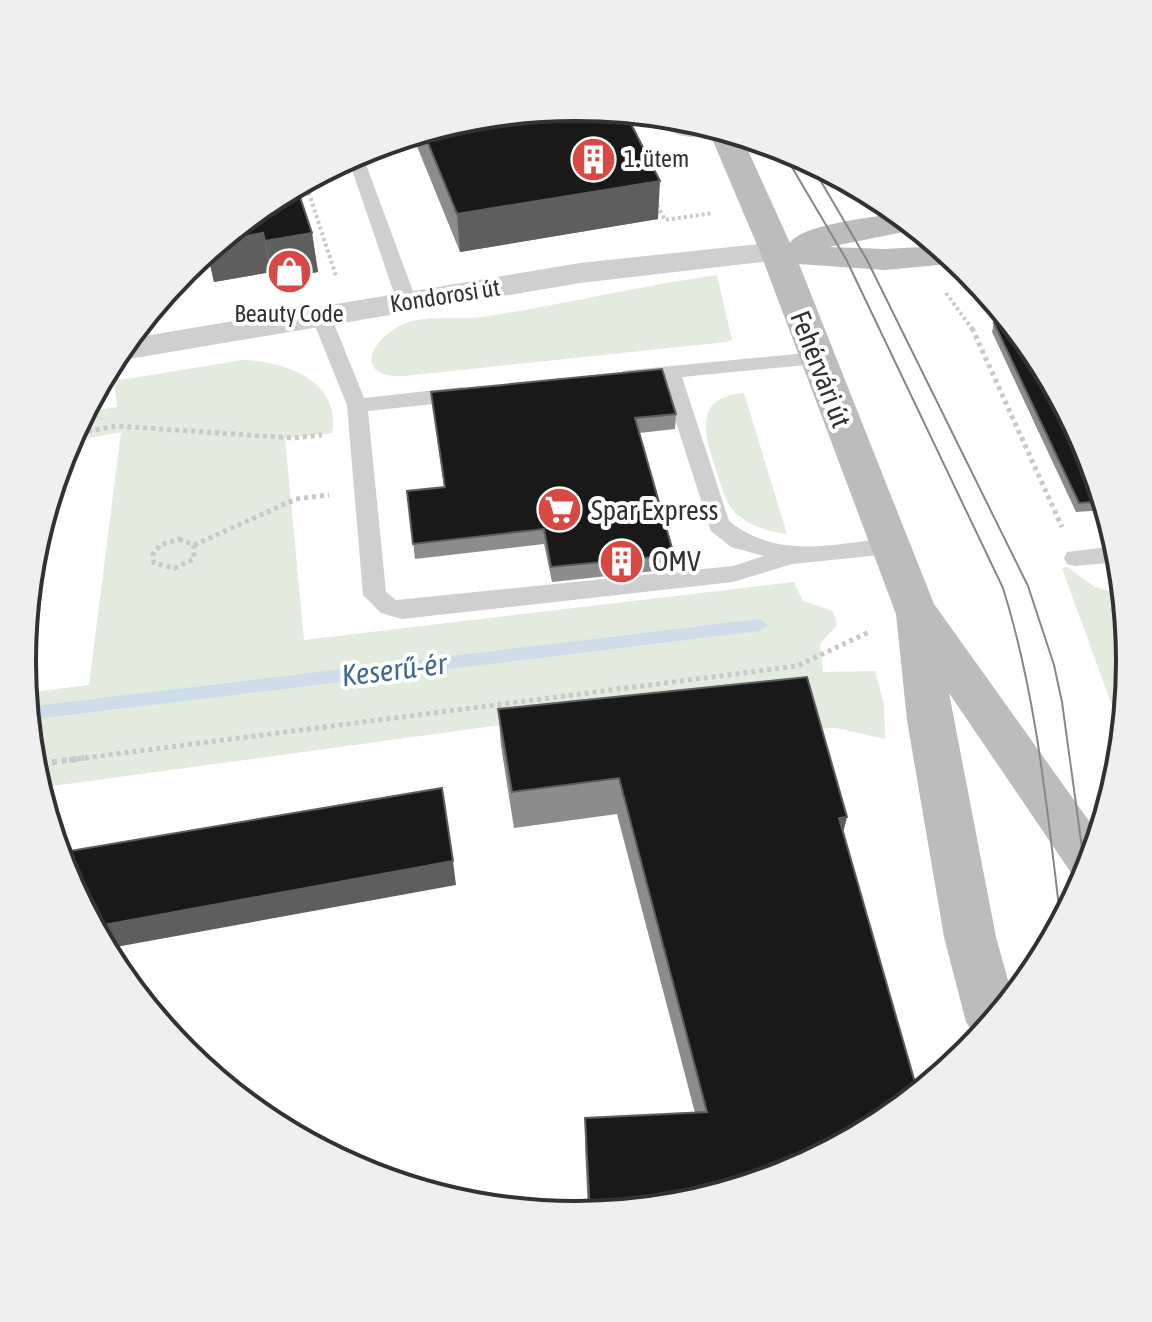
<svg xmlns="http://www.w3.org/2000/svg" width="1152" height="1322" viewBox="0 0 1152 1322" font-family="'Asap Condensed',sans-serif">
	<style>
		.green { fill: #e3eade }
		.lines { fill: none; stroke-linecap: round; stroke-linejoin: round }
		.stream { fill: #cfddeb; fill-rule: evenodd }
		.path-far2 { stroke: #c9c9c9; stroke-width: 4; stroke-dasharray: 3 3; stroke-linecap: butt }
		.path-far1 { stroke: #c9c9c9; stroke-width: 5; stroke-dasharray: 4 4; stroke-linecap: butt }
		.path { stroke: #c9c9c9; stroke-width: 6; stroke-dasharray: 5 5; stroke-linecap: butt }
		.lane { fill: #cfcfcf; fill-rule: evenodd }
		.street { fill: #cfcfcf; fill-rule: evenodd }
		.secondary { fill: #bcbcbc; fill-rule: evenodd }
		.tram { stroke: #878787; stroke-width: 2 }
		.wall { fill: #8c8c8c }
		.shaded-wall { fill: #5e5e5e }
		.building { fill: #191919; stroke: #5e5e5e; stroke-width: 2 }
		.labels { text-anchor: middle; stroke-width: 8; stroke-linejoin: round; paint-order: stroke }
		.far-poi-label { font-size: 24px; fill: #323232; stroke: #fff; text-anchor: start }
		.far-street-label { font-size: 24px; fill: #323232; stroke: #fff }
		.street-label { font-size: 28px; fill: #323232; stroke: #fff }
		.poi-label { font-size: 28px; fill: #323232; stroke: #fff; text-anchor: start }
		.water-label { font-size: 30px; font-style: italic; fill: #446a8f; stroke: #fff }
		.rim { fill: none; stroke: #323232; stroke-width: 4 }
	</style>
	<rect width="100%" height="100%" fill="#fff"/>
	<path class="green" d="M717,275L732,340L726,342L404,376C349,378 373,334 409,322C433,315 458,320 482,317C561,305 639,286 717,275Z
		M242,360C283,361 342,380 332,433L285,438L304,640L794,582L803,601L833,611L837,625L820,644L823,672L875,671L884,704L885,739L836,728L804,729L774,688L38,788L33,769L25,693L89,685L121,432L68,442L84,412L117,407L114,381Z
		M744,393L787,534C768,532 743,524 731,508C724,498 721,484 717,473C706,439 690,397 744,393Z
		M1067,567L1095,587L1123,595L1130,661L1123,736L1062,568Z"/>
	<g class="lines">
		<path class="stream" d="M760,619L768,625L760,631L28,720L27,707Z"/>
		<path class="path-far2" d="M305,181L336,276
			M657,205L665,220L713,213
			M946,293L973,330"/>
		<path class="path-far1" d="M972,328L1062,527
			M72,434L117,426L293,438L322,435
			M179,539L194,545V559L175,568L154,563L153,554L160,545Z
			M194,545L296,499L329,495
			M69,760L797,666L869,632"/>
		<path class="path" d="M32,765L84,758"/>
		<path class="lane" d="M649,114C663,116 668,122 680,125C696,129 708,125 727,131C704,143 662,138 649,114Z
			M361,151L417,302L414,306L407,308L397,302L348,158Z
			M321,310L331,316L364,398L462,387L472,394L462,401L368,411L386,592L396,600L733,566L764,556L731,547L711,531L662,379L623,381L620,376L623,371L630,370L817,352L824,354L827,358L817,364L682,377L729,521C778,560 832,544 890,538L898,540L901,546L898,552L890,554L792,564L733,582L402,619L381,613L363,595L347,405L311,316Z
			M1117,546L1119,562L1075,566L1067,564L1064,558L1067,552Z"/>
		<path class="street" d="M777,242L789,245L794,252L789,259L580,283L111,362L127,339L580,263Z"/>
		<path class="secondary" d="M710,126L741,135L790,243C802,224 876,217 899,213L918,229L829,247L885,249L940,246L960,263L885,270L799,264L934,604L1099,835L1084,880L1074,877L949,693L996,937L1013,998L978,1041L966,1022L944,937L907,720L896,614L760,252L708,129Z"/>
		<path class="tram" d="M780,147L846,259L1003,588C1037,697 1047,810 1061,923
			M809,161L867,260L1028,586L1054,665L1062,702L1086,877"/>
	</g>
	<path class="wall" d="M468,118L658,219L460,252L412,134Z
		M269,200L312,233L318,272L273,280L271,272L214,282L207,251Z
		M994,323L1088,449L1106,510L1076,512L992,332Z
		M431,392L676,414L675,429L639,433L674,555L673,569L552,582L544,544L415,559L407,491L444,487Z
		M498,709L847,817L843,832L684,1204L588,1214L585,1148V1118L695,1113L617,814L514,828L501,746Z"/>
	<path class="shaded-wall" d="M660,181L658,219L460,252L457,214Z
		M263,233L271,272L214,282L207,251L219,241Z
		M312,233L318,272L273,280L265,241Z
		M847,817L838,853L839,818Z
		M453,861L456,885L105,949L93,927Z"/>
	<path class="building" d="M576,107L625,112L660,181L457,214L423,131L468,118Z
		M296,185L312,233L265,241L263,233L219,241L269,200Z
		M1011,321L1037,354L1088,449L1104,501L1079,503L994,323Z
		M662,369L676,414L635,418L674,555L551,567L544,529L413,544L407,491L445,487L431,392Z
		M807,677L847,817L839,818L918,1093L883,1122L788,1173L684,1204L590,1214L585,1118L707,1112L619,778L512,792L498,709Z
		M442,788L453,861L93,927L64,873L58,853Z"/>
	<defs>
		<symbol id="building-disc" viewBox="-11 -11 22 22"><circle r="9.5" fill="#d94943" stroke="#fff"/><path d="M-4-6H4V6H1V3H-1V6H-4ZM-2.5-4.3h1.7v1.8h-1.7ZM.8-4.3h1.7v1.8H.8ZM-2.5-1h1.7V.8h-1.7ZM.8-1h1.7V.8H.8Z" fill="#fff"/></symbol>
		<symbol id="shop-disc" viewBox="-11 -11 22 22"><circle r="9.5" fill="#d94943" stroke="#fff"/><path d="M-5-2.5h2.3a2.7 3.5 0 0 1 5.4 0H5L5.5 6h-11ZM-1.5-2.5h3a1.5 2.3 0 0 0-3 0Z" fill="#fff"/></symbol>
		<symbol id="supermarket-disc" viewBox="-11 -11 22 22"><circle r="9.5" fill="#d94943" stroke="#fff"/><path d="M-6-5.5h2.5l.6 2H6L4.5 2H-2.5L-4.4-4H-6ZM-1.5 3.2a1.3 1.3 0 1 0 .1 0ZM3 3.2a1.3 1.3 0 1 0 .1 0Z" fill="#fff"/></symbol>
	</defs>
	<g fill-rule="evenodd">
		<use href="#building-disc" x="568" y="134" width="51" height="51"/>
		<use href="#shop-disc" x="264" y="246" width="51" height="51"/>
		<use href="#supermarket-disc" x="534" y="484" width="51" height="51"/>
		<use href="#building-disc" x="596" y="536" width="51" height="51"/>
	</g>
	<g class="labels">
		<g class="far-poi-label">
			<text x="624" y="167">1. ütem</text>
			<text x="289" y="322" text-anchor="middle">Beauty Code</text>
		</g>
		<g class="far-street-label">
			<text transform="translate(445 296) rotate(-9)" y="8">Kondorosi út</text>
		</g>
		<g class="street-label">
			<text transform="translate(821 369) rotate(69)" y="10">Fehérvári út</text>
		</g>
		<g class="poi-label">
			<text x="591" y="520">Spar Express</text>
			<text x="652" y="571">OMV</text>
		</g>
		<g class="water-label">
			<text transform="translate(394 670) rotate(-7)" y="10">Keserű-ér</text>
		</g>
	</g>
	<path d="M0 0H1152V1322H0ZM36 661a540 540 0 1 1 1080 0a540 540 0 1 1-1080 0Z" fill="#efefef" fill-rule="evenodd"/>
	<path class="rim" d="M36 661a540 540 0 1 1 1080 0a540 540 0 1 1-1080 0Z"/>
</svg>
